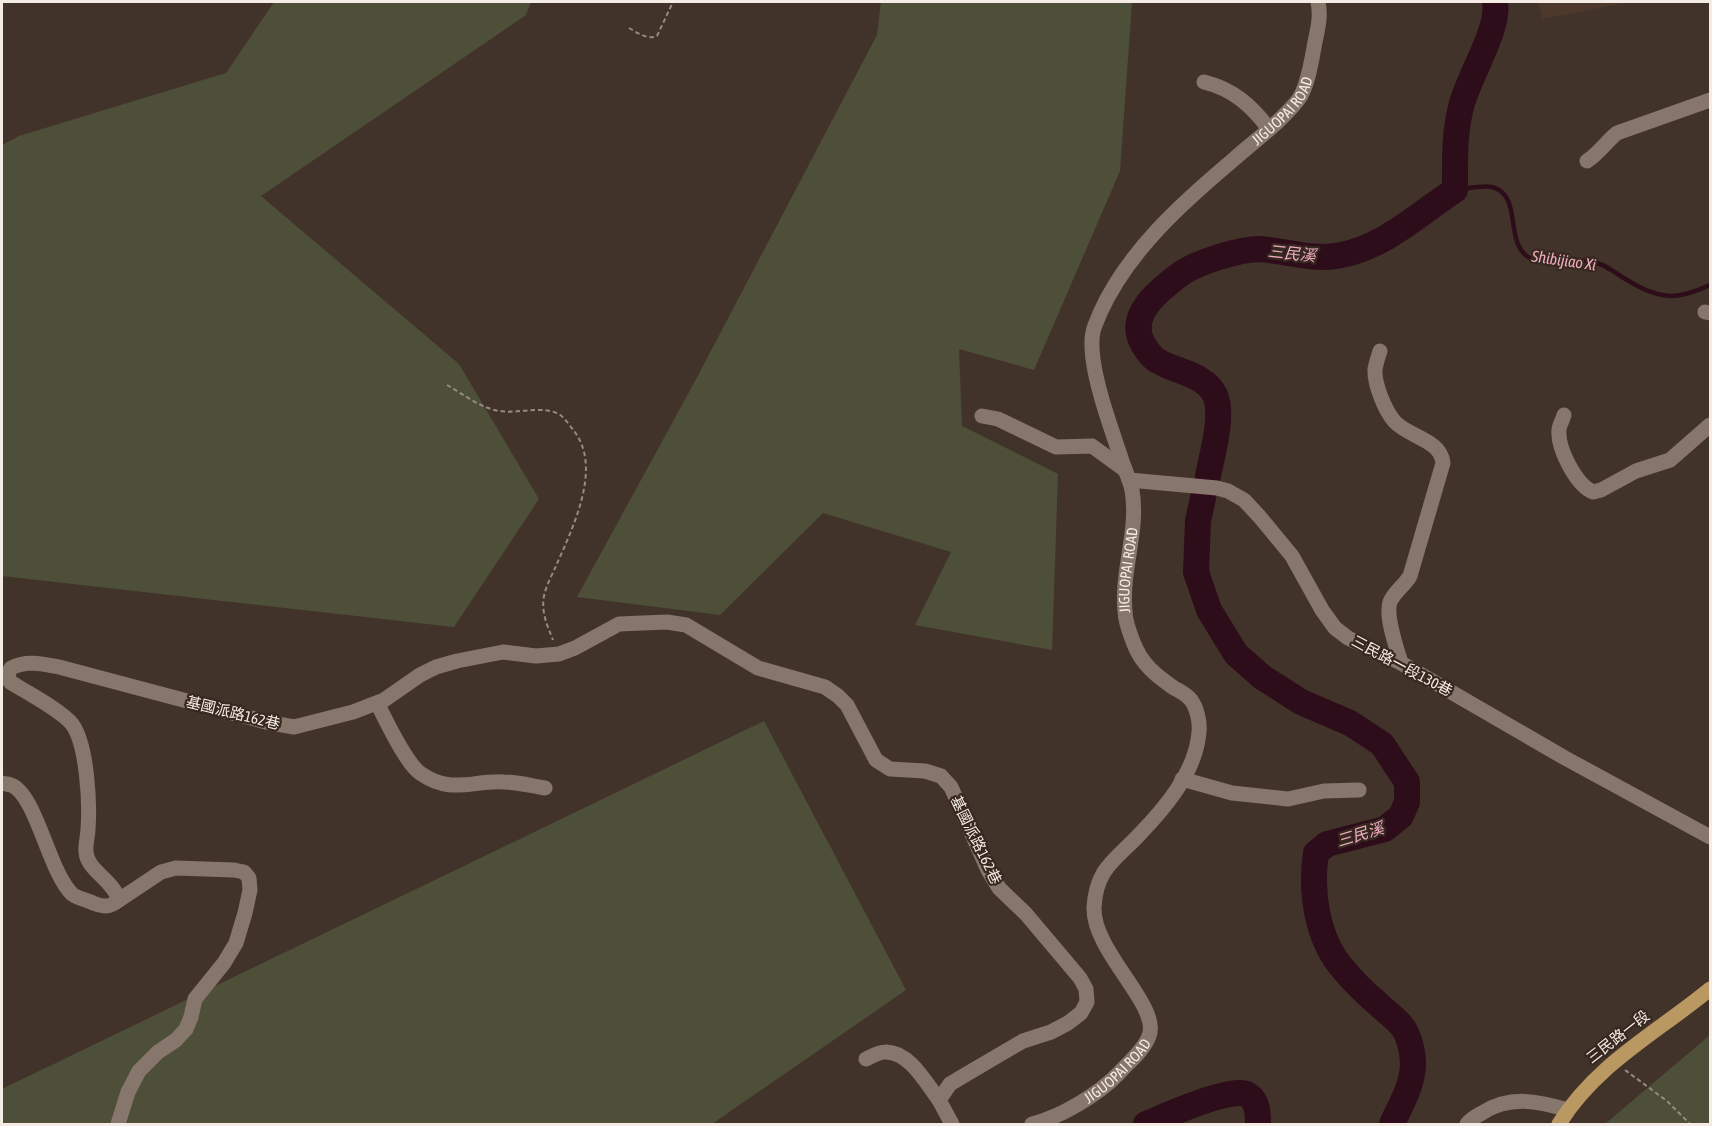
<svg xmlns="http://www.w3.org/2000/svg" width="1712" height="1126" viewBox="0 0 1712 1126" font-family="'Asap Condensed','Noto Sans TC',sans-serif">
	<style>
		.built { fill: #4d392b }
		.green { fill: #4e4f38 }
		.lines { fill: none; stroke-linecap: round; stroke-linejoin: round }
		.stream { stroke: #2d0d19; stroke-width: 4.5 }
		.river { stroke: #2d0d19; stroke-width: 26 }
		.path { stroke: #968a82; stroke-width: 2; stroke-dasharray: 4.5 3; stroke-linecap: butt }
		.minor { stroke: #87766b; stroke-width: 15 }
		.major { stroke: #b99961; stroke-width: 15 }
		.labels { text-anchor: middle; stroke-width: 4.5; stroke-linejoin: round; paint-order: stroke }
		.street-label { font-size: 15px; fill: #f5ece5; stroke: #372920 }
		.water-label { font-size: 16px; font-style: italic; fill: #efabc0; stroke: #372920 }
	</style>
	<rect width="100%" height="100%" fill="#42332a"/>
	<path class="built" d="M1538,2H1631L1542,19Z"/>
	<path class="green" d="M274,2H531L526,15L261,196L459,364L539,499L454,627L2,576V145L19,136L226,73Z
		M881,2H1132L1120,171L1034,370L959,349L962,426L1058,474L1052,650L915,625L951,552L823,513L720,615L577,597L694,383L877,35Z
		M764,721L906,990L712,1124H2V1089Z
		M1710,1035V1124H1605Z"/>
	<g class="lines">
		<path class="stream" d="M1455,190C1466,189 1481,185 1492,187C1523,195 1504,241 1528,257C1540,265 1559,260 1573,260C1581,260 1592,262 1600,264C1606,266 1611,270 1616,273C1633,284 1650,295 1671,296C1684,296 1699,290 1710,285"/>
		<path class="river" d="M1208,476C1212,454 1224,416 1215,395C1205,374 1176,372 1158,361C1151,357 1147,351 1143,344C1126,315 1160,289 1182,273C1198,262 1240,249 1260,249C1287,251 1314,261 1341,255C1384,247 1419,214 1455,190C1455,162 1454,134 1461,107C1468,77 1500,29 1495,2
			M1203,498L1198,521L1196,572L1209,610L1236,654L1262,677L1301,702L1350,723L1382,744L1407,782V802L1401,816L1385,829L1327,844L1316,853C1310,892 1317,940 1344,970C1354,982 1365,993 1377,1003C1384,1010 1394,1017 1401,1025C1409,1034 1413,1052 1413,1064C1413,1085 1400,1106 1392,1124
			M1146,1124C1164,1117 1233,1085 1248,1095C1258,1101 1258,1114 1258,1124"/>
		<path class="path" d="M629,28C638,33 647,40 657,36L673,2
			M447,385C463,394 482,409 500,411C519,414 541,405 559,414C565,418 570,426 574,431C603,468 572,529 556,566C552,575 546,586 544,596C541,612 547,625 553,640
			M1625,1070L1667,1101L1690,1124"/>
		<g class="minor">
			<path d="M1204,82C1233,89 1252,106 1269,129"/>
			<path d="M1587,161C1599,153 1606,142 1617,133L1710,100"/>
			<path d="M1705,312L1710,313"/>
			<path d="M1380,351C1378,357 1376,364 1375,369C1374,384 1385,411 1395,422C1409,437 1441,440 1443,463L1410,576C1405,585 1394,592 1390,602C1385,616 1397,649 1401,663"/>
			<path d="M1564,415C1563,419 1560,424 1559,429C1557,448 1576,485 1593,492L1601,490L1636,471L1670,460L1710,425"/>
			<path d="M982,416L998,419L1056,447L1092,446L1125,470"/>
			<path d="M1129,480L1217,488L1228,491L1244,500L1259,516L1292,556L1322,610L1335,628L1348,638L1401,663L1565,758L1710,837"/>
			<path d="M377,703C386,720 405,762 420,773C451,795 472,780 504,782C518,782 532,786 545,788"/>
			<path d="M1182,779L1232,793L1288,799L1324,791L1359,790"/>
			<path d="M2,783C5,784 8,784 11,785C36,794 49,872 72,894C77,898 87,900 93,903C104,907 109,908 119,900C113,880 87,870 86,852C85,844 88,836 88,829C90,803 87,744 72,724C62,711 25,691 10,682L8,674L11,668C26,660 43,664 59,667L266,722L294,727L353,712L384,700L420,675L436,667L457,661L503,652L536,656L559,654L575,648L619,624L667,622L686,625L758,668L825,687L838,696L847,705L876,760L890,769L925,771L941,776L951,787L988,870L999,888L1026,914L1080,978L1086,989L1087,1002L1081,1013L1068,1023L1051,1032L1023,1041L965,1075L950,1084L939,1100L952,1124"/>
			<path d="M866,1059C872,1056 879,1052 885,1052C909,1051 926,1083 939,1100"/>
			<path d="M118,1124L128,1092L139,1071L158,1052L176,1040L186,1029L191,1017L195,999L224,963L236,943L245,913L250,890L249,878L244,872L234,870L176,868L161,872L119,900"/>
			<path id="s1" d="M1032,1124C1061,1117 1099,1094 1119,1073C1129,1062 1144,1050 1149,1036C1161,1006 1093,952 1094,908C1096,869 1114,861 1138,836C1165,808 1196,772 1199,732C1200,722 1197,708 1191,700C1187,695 1180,691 1174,688C1157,676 1142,665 1134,644C1130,634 1125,622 1125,611C1121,570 1139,531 1132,490C1130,481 1126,472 1123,464C1113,433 1097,391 1093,359C1092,351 1091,340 1093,332C1094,326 1098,319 1100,313C1128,251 1182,203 1233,160C1254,141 1280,123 1298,100C1308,87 1312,58 1315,42C1318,28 1321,15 1318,2"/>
			<path d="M1467,1124C1471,1119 1476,1116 1482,1113C1510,1095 1538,1101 1568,1110"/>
		</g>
		<path class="major" d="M1559,1124C1596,1064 1658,1032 1710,989"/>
	</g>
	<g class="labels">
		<g class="street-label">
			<text dy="5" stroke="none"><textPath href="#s1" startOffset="1233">JIGUOPAI ROAD</textPath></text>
			<text dy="5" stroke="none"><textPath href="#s1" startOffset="693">JIGUOPAI ROAD</textPath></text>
			<text transform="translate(1402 666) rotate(28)" y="5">三民路一段130巷</text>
			<text transform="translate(233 713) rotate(14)" y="5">基國派路162巷</text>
			<text transform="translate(976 840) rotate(64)" y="5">基國派路162巷</text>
			<text transform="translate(1618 1037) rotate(-38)" y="5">三民路一段</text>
			<text dy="5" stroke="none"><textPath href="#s1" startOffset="102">JIGUOPAI ROAD</textPath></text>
		</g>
		<g class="water-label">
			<text transform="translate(1292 253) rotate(6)" y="6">三民溪</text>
			<text transform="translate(1564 260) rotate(8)" y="6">Shibijiao Xi</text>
			<text transform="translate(1360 834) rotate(-17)" y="6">三民溪</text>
		</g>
	</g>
	<rect width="1712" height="1126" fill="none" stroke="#f5ece5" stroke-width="6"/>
</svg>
